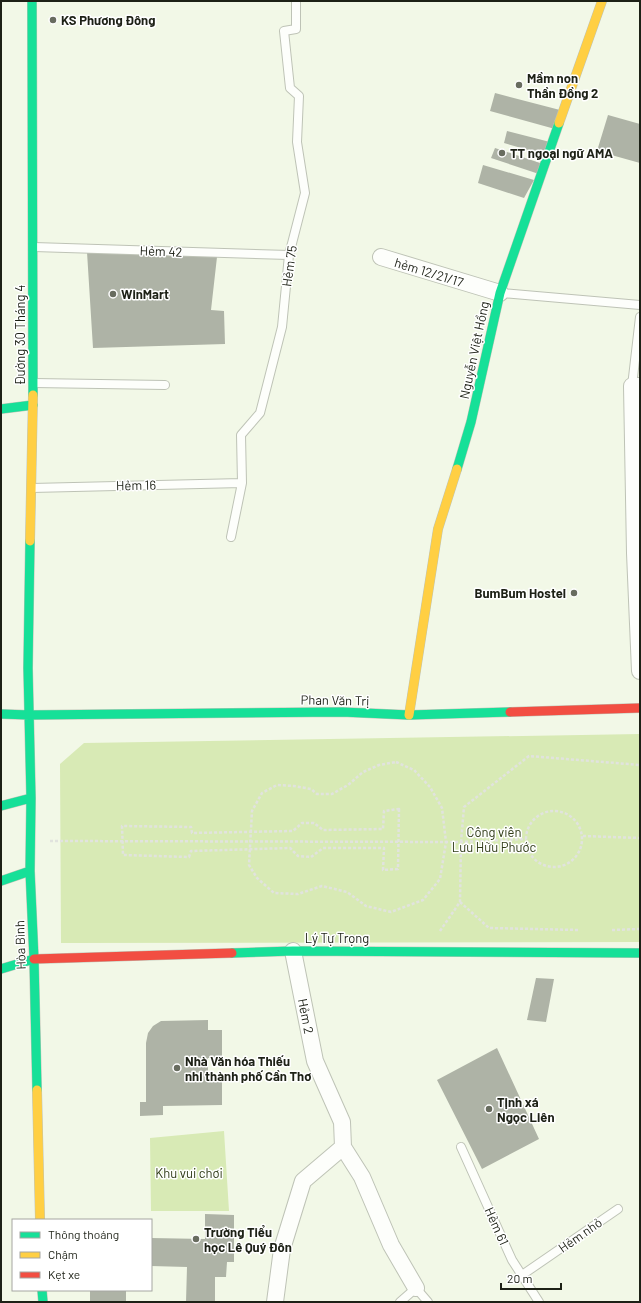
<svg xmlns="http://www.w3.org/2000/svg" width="641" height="1303" viewBox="0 0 641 1303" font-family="Barlow,sans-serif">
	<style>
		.green { fill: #d8eab5 }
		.building { fill: #aeb3a6 }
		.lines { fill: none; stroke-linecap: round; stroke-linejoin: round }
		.lane-casing { stroke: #bec3b6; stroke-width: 10 }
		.street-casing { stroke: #bec3b6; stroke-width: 18 }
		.fast-casing { stroke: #bec3b6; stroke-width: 10 }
		.slow-casing { stroke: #bec3b6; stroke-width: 10 }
		.jam-casing { stroke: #bec3b6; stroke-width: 10 }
		.path { stroke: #e1e3de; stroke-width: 2.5; stroke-dasharray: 3 2; stroke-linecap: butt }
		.lane { stroke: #fdfefb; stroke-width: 8 }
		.street { stroke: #fdfefb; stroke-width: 16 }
		.fast { stroke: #16e098; stroke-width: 9 }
		.slow { stroke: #ffcf43; stroke-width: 9 }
		.jam { stroke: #f24e42; stroke-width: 9 }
		.poi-dot { fill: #686c5f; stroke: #fff; stroke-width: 1.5 }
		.labels { text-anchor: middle; stroke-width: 3; stroke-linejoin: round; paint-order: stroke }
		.poi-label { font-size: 13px; font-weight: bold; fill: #1d2116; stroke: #fff; text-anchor: start }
		.street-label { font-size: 13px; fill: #1d2116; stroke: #fff }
		.park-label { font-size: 13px; fill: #303c17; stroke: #fff }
	</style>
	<rect width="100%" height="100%" fill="#f2f8e7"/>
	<path class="green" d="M640,734V942L61,943L60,764L84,743Z
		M224,1131L229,1211H151L150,1138Z"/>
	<path class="building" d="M495,93L560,110L555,129L490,111Z
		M608,115L640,124V163L597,151Z
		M507,131L550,142L546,155L504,143Z
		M495,148L543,164L539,174L491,158Z
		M483,165L534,180L524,198L478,183Z
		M87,252L217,257L211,310L224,311L225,344L93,348Z
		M536,978L554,979L546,1022L527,1020Z
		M208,1020V1030H222V1058H208V1077H222V1105L163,1106V1115L140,1116V1102H146V1043L148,1033L153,1026L161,1021Z
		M497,1048L539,1139L482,1169L437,1080Z
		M205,1214L234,1215V1262H227L226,1277H215V1302H186L187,1267L151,1266V1238L205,1239Z
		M90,1290H126V1302H90Z"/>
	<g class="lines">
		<defs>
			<path id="lane" d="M34,247L289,255
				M501,293L640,305
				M34,383L165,385
				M632,386L640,317
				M32,488L242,483
				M231,537L242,483L241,435L260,413L282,327L289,255L305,193L297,142L299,96L290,88L284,31L296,29V1
				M461,1147L512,1260L539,1302
				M522,1275L618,1209
				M400,1302L416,1288L428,1302"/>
			<path id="street" d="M381,257L500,293
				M640,386H632L635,553L640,671
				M293,951L315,1061L342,1122L343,1147L362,1177L391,1245L416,1288
				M275,1302L282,1249L303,1181L343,1147"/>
			<path id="fast" d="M32,1L33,395
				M1,409L33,405
				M457,469L471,422L500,293L559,123
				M30,541L28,668L31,798L30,871L34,959L37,1090
				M1,714L29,715
				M29,715L342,712L409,715L510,712
				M1,806L31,798
				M1,881L30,871
				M232,953L293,951L640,953
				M1,969L34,959
				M42,1290L43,1302"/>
			<path id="slow" d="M559,123L602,1
				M30,541L33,395
				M409,715L438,529L457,469
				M37,1090L40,1220"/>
			<path id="jam" d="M510,712L640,708
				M34,959L232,953"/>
		</defs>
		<use href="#lane" class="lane-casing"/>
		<use href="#street" class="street-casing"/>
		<use href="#fast" class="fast-casing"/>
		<use href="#slow" class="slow-casing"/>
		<use href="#jam" class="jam-casing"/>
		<path class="path" d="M396,762L414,770L430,787L442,808L446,842L440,879L423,900L391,912L366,906L347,892L322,886L298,894L274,893L257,878L249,865L252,811L262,793L277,785L294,786L311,789L317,794H332L348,785L363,772L379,765Z
			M399,809L398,869L383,870L384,848H323L311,857L298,856L290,848L191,851L189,857L123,855L122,826L191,827L192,833L293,831L302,823H314L323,830L383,829L384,811Z
			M526 839a28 28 0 1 1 56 0a28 28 0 1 1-56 0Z
			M583,836L640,838
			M50,841L461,842L526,839
			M460,902L489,928L579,930
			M612,930L640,929
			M440,931L460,902L461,842L464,807L529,756L640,765"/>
		<use href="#lane" class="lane"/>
		<use href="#street" class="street"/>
		<use href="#fast" class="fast"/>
		<use href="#slow" class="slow"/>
		<use href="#jam" class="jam"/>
	</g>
	<g class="poi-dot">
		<circle cx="53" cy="20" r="4"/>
		<circle cx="519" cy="85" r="4"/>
		<circle cx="502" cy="153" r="4"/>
		<circle cx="113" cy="294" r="4"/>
		<circle cx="574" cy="593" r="4"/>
		<circle cx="177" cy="1068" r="4"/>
		<circle cx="489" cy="1109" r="4"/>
		<circle cx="196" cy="1239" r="4"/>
	</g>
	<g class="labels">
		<g class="poi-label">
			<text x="61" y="25">KS Phương Đông</text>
			<text x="527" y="83">Mầm non<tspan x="527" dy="15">Thần Đồng 2</tspan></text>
			<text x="510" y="158">TT ngoại ngữ AMA</text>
			<text x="121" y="299">WinMart</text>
			<text x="566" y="598" text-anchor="end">BumBum Hostel</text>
			<text x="185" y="1066">Nhà Văn hóa Thiếu<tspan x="185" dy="15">nhi thành phố Cần Thơ</tspan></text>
			<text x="497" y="1107">Tịnh xá<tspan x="497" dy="15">Ngọc Liên</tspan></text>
			<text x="204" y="1237">Trường Tiểu<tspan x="204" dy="15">học Lê Quý Đôn</tspan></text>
		</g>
		<g class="street-label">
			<text transform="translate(161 251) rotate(2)" y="5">Hẻm 42</text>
			<text transform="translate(289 266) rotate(-82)" y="5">Hẻm 75</text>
			<text transform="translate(429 272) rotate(17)" y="5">hẻm 12/21/17</text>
			<text transform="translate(20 335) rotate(-90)" y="5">Đường 30 Tháng 4</text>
			<text transform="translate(474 350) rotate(-78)" y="5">Nguyễn Việt Hồng</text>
			<text transform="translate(136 485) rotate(-1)" y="5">Hẻm 16</text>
			<text transform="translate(335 700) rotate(1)" y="5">Phan Văn Trị</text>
			<text x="337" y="943">Lý Tự Trọng</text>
			<text transform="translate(20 945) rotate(-92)" y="5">Hòa Bình</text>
			<text transform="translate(306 1016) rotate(79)" y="5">Hẻm 2</text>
			<text transform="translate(497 1226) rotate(66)" y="5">Hẻm 61</text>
			<text transform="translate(580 1235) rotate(-35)" y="5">Hẻm nhỏ</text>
		</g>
		<g class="park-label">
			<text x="494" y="837">Công viên<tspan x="494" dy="15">Lưu Hữu Phước</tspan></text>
			<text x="189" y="1178">Khu vui chơi</text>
		</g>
	</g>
	<rect width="641" height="1303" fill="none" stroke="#1d2116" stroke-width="4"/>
	<rect x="12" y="1219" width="140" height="72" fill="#ffffff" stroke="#a5a6a2"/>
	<rect x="20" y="1232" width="20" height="6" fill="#16e098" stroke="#a5a6a2"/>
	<text x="48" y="1239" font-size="12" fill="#1d2116">Thông thoáng</text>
	<rect x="20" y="1252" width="20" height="6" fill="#ffcf43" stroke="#a5a6a2"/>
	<text x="48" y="1259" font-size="12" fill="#1d2116">Chậm</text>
	<rect x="20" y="1272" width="20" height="6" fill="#f24e42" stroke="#a5a6a2"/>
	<text x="48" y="1279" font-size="12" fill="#1d2116">Kẹt xe</text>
	<path d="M501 1283v6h60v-6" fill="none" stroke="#1d2116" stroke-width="2"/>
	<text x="507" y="1283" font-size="12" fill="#1d2116" stroke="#ffffff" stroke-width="3" paint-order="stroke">20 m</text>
</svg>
